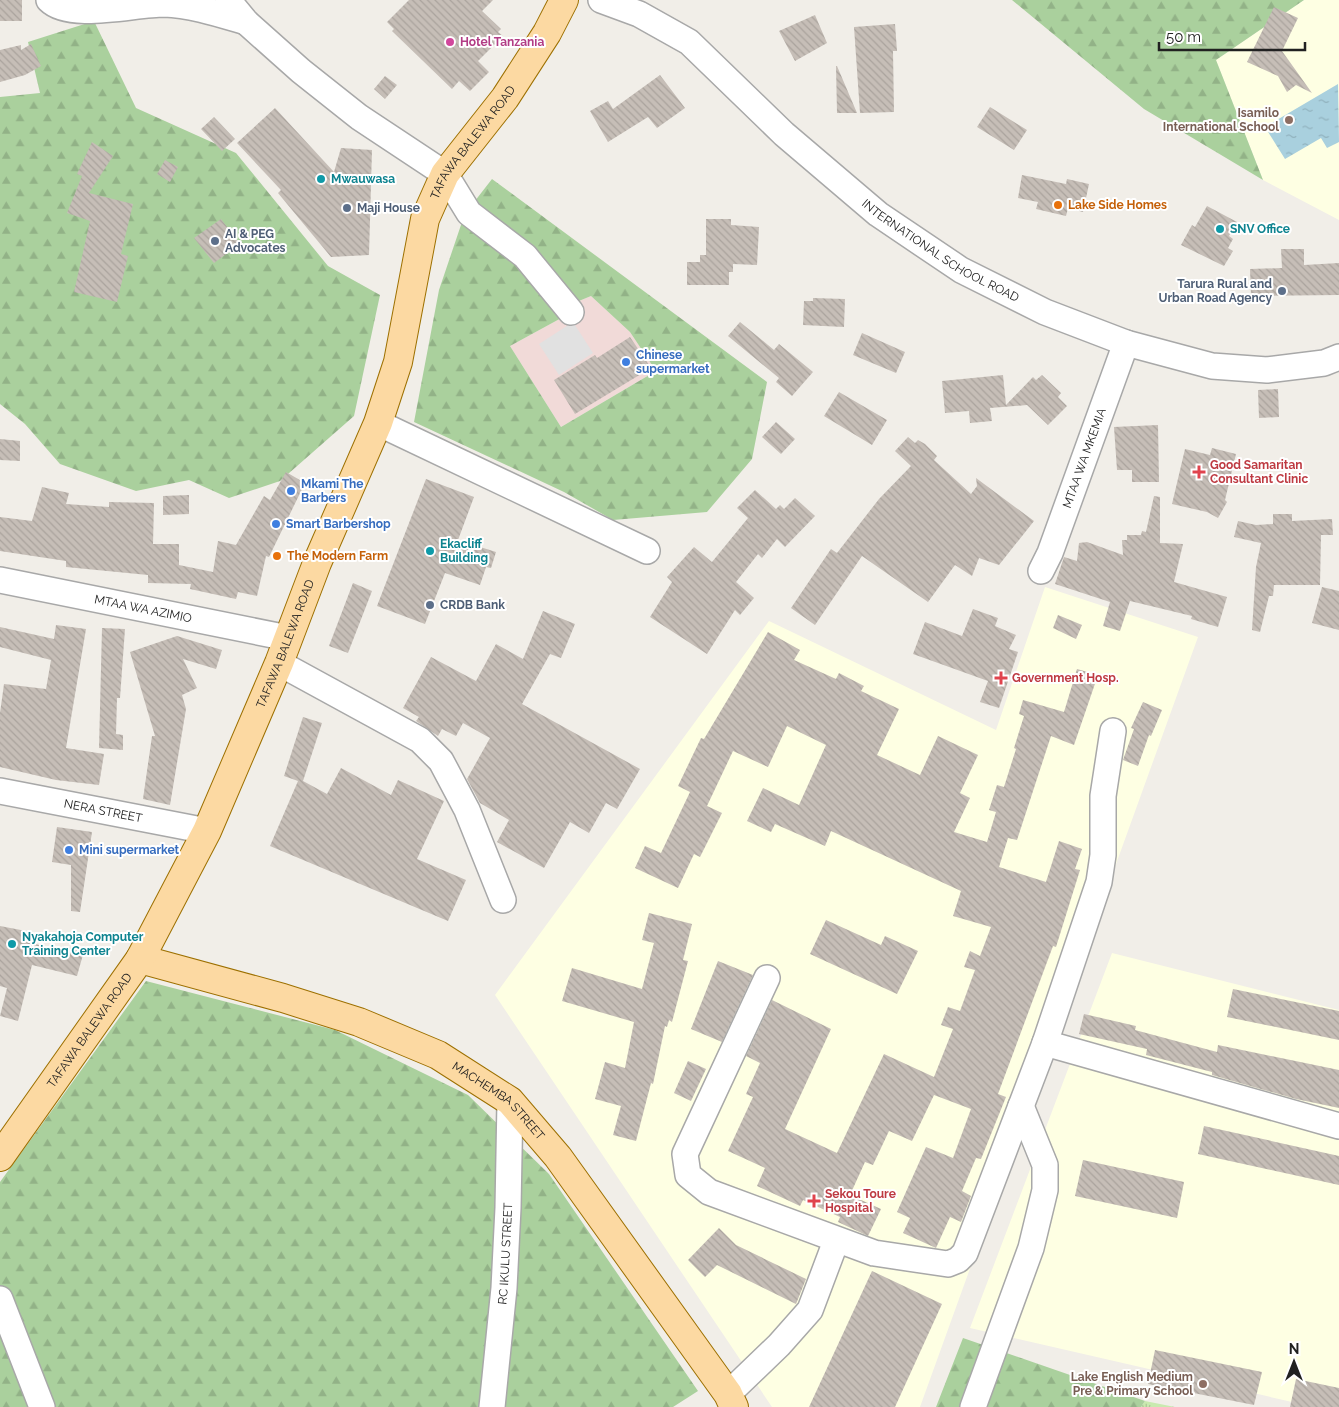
<svg xmlns="http://www.w3.org/2000/svg" width="1339" height="1407" viewBox="0 0 1339 1407" font-family="Raleway,sans-serif">
	<style>
		.commercial { fill: #f1dad8 }
		.education { fill: #feffe3 }
		.grass { fill: url(#grass-tufts) }
		.forest { fill: url(#forest-firs) }
		.parking { fill: #e1e1e1 }
		.water { fill: url(#water-ripples) }
		.building { fill: url(#building-back-hatch) }
		.lines { fill: none; stroke-linecap: round; stroke-linejoin: round }
		.minor-casing { stroke: #a8a8a8; stroke-width: 28 }
		.major-casing { stroke: #9d7001; stroke-width: 30 }
		.minor { stroke: #fff; stroke-width: 25 }
		.major { stroke: #fcd9a2; stroke-width: 28 }
		.hotel-dot { fill: #d1479c; stroke: #fff; stroke-width: 2 }
		.education-dot { fill: #8d6e63; stroke: #fff; stroke-width: 2 }
		.culture-dot { fill: #0f9aa8; stroke: #fff; stroke-width: 2 }
		.food-dot { fill: #e8710a; stroke: #fff; stroke-width: 2 }
		.service-dot { fill: #5c6f8a; stroke: #fff; stroke-width: 2 }
		.shop-dot { fill: #3f7fe0; stroke: #fff; stroke-width: 2 }
		.health-dot { fill: #e0444e; stroke: #fff; stroke-width: 2 }
		.labels { text-anchor: middle; stroke-width: 4; stroke-linejoin: round; paint-order: stroke }
		.hotel-label { font-size: 12px; font-weight: bold; fill: #b23c85; stroke: #fff; text-anchor: start }
		.education-label { font-size: 12px; font-weight: bold; fill: #785e54; stroke: #fff; text-anchor: end }
		.street-label { font-size: 12px; fill: #212121; stroke: #fff }
		.culture-label { font-size: 12px; font-weight: bold; fill: #0d838f; stroke: #fff; text-anchor: start }
		.food-label { font-size: 12px; font-weight: bold; fill: #c56008; stroke: #fff; text-anchor: start }
		.service-label { font-size: 12px; font-weight: bold; fill: #4e5e75; stroke: #fff; text-anchor: start }
		.shop-label { font-size: 12px; font-weight: bold; fill: #366cbe; stroke: #fff; text-anchor: start }
		.health-label { font-size: 12px; font-weight: bold; fill: #be3a42; stroke: #fff; text-anchor: start }
	</style>
	<defs>
		<pattern id="grass-tufts" width="24" height="20" patternUnits="userSpaceOnUse" patternTransform="scale(1.25)"><rect width="24" height="20" fill="#c9eaaf"/><path d="M3 7l-1-3M5 7V3M7 7l1-3M15 17l-1-3M17 17v-4M19 17l1-3" fill="none" stroke="#acc896"/></pattern>
		<pattern id="forest-firs" width="22" height="20" patternUnits="userSpaceOnUse" patternTransform="scale(1.25)"><rect width="22" height="20" fill="#aad09d"/><path d="M5 1l3.5 6h-7zM16 11l3.5 6h-7z" fill="#92b287"/></pattern>
		<pattern id="water-ripples" width="26" height="14" patternUnits="userSpaceOnUse" patternTransform="scale(1.25)"><rect width="26" height="14" fill="#a9d0de"/><path d="M2 4q2-2 4 0t4 0M15 11q2-2 4 0t4 0" fill="none" stroke="#91b2be"/></pattern>
		<pattern id="building-back-hatch" width="6" height="6" patternUnits="userSpaceOnUse" patternTransform="scale(1.25)"><rect width="6" height="6" fill="#c6beb7"/><path d="M-1 5l2 2M0 0l6 6M5-1l2 2" fill="none" stroke="#aaa39d"/></pattern>
	</defs>
	<rect width="100%" height="100%" fill="#f1eee8"/>
	<path class="commercial" d="M591,296L630,332L656,371L561,427L510,346L565,316L574,303Z"/>
	<path class="education" d="M1304,0H1339V220L1263,180L1216,60Z
		M1045,587L1198,637L920,1407H772L495,995L769,621L996,730Z
		M1112,953L1339,1010V1407H1314L970,1328Z"/>
	<path class="grass" d="M1145,1401L1175,1407H1141Z"/>
	<path class="forest" d="M1012,0H1304L1216,60L1263,180L1144,109Z
		M94,21L136,108L236,153L328,266L380,295L354,416L280,481L229,498L189,480L136,491L60,464L25,424L0,404V97L40,93L28,42Z
		M492,179L767,382L752,459L707,512L613,520L564,492L414,422L439,290L463,219L524,261L565,316L510,346L561,427L656,371L630,332L591,296L574,303L471,206Z
		M146,981L335,1030L468,1095L549,1174L698,1391L673,1407H0V1182Z
		M963,1338L1145,1401L1141,1407H936Z"/>
	<path class="parking" d="M573,322L593,353L559,375L539,344Z"/>
	<path class="water" d="M1338,84L1339,142L1327,148L1321,138L1285,159L1265,127Z"/>
	<path class="building" d="M0,0H22V21H0Z
		M409,0H493L482,11L501,29L498,32L503,36L478,61L489,72L470,91L459,81L452,89L392,31L394,29L387,22Z
		M1274,7L1298,18L1282,51L1312,93L1296,85L1287,92L1278,76L1247,62Z
		M815,15L827,43L795,61L779,31Z
		M895,24L897,51H893L894,112L860,113L854,27Z
		M31,44L41,66L25,75L0,82V50L21,45V50Z
		M836,66H837L857,113H837Z
		M660,75L685,108L657,128L648,117L608,142L590,111L608,101L613,109Z
		M385,76L397,85L385,99L374,89Z
		M990,107L1027,130L1014,150L977,127Z
		M275,108L334,172L341,148L372,150L369,255L331,257L278,193L281,190L237,143Z
		M214,117L235,139L222,151L201,129Z
		M92,142L113,156L89,193L133,204L121,254L128,256L117,302L74,292L90,221L67,213L82,176L77,174Z
		M165,160L178,167L170,182L157,174Z
		M1022,175L1066,184L1067,179L1089,184L1083,212L1068,208L1066,216L1036,209L1038,202L1018,198Z
		M1207,206L1237,222L1229,236L1233,239L1228,248L1233,251L1224,266L1181,245L1192,225L1195,227Z
		M221,219L240,244L214,263L194,238Z
		M706,219H731V225L759,227L757,265L733,264V272H729V285H687V262H700V255H706Z
		M1281,249H1304V265L1339,263V295L1251,296L1250,269L1282,268Z
		M813,298L845,299L844,327L803,325L804,301H813Z
		M740,322L774,350L779,344L813,372L792,396L776,382L779,378L728,336Z
		M862,333L905,352L896,373L853,355Z
		M630,337L651,368L575,414L554,380L595,355L597,358Z
		M1003,375L1006,405L1033,377L1036,380L1042,375L1061,393L1058,397L1067,406L1048,425L1027,405L990,408L992,421L970,423L969,411L945,413L942,381Z
		M1278,389L1279,417L1259,418L1258,390Z
		M839,392L887,420L872,445L824,416Z
		M776,422L795,439L781,454L762,437Z
		M1158,425L1159,482H1132V470H1117L1114,427Z
		M908,437L915,443L918,440L925,444L937,456L934,460L971,494L977,486L976,478L1034,521L999,565L979,558L972,576L955,565L928,602L862,556L815,625L791,608L831,549L837,553L879,499L911,466L895,451Z
		M0,439L20,441V461L0,460Z
		M1212,448L1236,454L1225,500L1227,502L1218,518L1207,512L1172,504L1185,449L1210,455Z
		M286,472L305,483L269,557L266,556L257,596L238,592L236,599L190,589L191,584L148,583V575L66,567V561L0,551V517L32,521L42,487L69,493L66,504L109,507V502L154,503L153,544H179V565L213,572L218,541L236,545L264,496L270,500Z
		M426,479L474,497L458,540L496,552L491,568L486,567L480,585L445,573L425,624L377,606Z
		M755,490L776,509L780,505L784,509L795,498L815,516L785,547L777,539L762,558L758,554L736,582L754,598L740,615L735,610L707,654L650,617L672,582L667,577L694,547L712,562L748,518L737,508Z
		M189,495V514L163,515V496Z
		M1154,496L1160,497V543L1183,544L1174,582L1227,597L1218,627L1191,619L1192,616L1130,601L1120,631L1103,626L1110,602L1055,584L1064,557L1077,561L1079,543L1087,542L1123,555L1122,540H1127V535H1141L1142,531L1146,532Z
		M1273,514H1292V521L1332,519L1333,535H1321L1320,585H1274L1273,596H1269L1260,632L1252,630L1256,567L1261,543L1234,537L1238,521L1256,525L1273,524Z
		M353,583L372,591L348,653L329,646Z
		M1322,587L1339,591V630L1312,623Z
		M973,609L998,618L995,626L1016,635L1009,649L1018,652L999,708L980,702L988,681L913,654L925,622L962,636Z
		M543,611L575,624L561,658L550,654L522,704L640,769L617,809L606,803L589,833L570,822L544,868L497,842L509,820L480,803L467,779L490,738L463,723L456,736L442,729L438,736L416,721L419,717L403,708L431,657L476,681L496,644L523,659Z
		M1058,615L1082,625L1076,639L1053,628Z
		M56,625L86,629L66,748L104,754L99,785L56,780L0,767V713L4,684L46,689L51,660L0,647V627L54,639Z
		M102,628L125,629L120,698H117L116,734L123,735V750L99,748Z
		M768,632L800,650L794,660L836,679L839,673L864,686L861,691L899,709L877,755L920,775L938,736L978,755L960,793L970,798L954,832L987,842L996,812L989,810L997,785L1004,787L1016,749L1014,748L1024,716L1019,714L1023,700L1064,712L1077,669L1098,675L1074,745L1051,736L1017,840L1008,838L999,867L1046,882L1059,841L1082,849L1075,869L1080,870L1056,947L1053,946L998,1094L1006,1097L981,1159L976,1158L962,1191L971,1196L961,1222L950,1217L936,1248L903,1233L910,1218L897,1212L926,1147L953,1158L971,1109L934,1095L912,1141L889,1131L873,1165L865,1162L850,1195L881,1209L868,1236L838,1222L840,1217L803,1200L800,1206L757,1186L765,1168L728,1151L753,1097L746,1094L760,1063L746,1056L772,1000L831,1029L785,1129L837,1153L884,1054L934,1077L953,1029L941,1025L948,1007L960,1011L975,970L964,967L970,951L980,956L991,927L953,916L961,891L831,831L825,846L775,824L771,832L747,821L763,788L799,805L826,745L787,726L768,767L733,751L707,806L722,813L700,857L694,854L678,888L635,868L645,846L661,853L690,792L678,786L701,738L704,739Z
		M177,636L222,650L216,669L183,659L197,688L182,695L186,709L170,805L143,799L152,736H155L130,652Z
		M1143,702L1162,710L1151,736L1149,735L1138,766L1123,760L1134,729L1131,728Z
		M303,717L322,723L303,781L327,794L341,768L391,795L398,780L444,801L417,859L466,880L448,921L270,846L298,781L284,776Z
		M57,827L92,832L80,912L71,911V865L52,862Z
		M649,913L692,924L683,960L688,961L672,1022L669,1020L667,1027L665,1026L653,1084L651,1083L636,1141L613,1135L621,1106L595,1099L605,1062L625,1068L634,1022L562,1001L572,968L642,989L654,943L642,940Z
		M826,920L881,945L885,936L918,951L897,994L810,954Z
		M0,926L26,931L24,941L62,951L63,946L84,951L77,976L32,965L18,1021L0,1016L7,988L0,986Z
		M718,961L753,975L722,1042L691,1029Z
		M1233,989L1339,1011V1040L1227,1017Z
		M1084,1014L1136,1026L1135,1030L1217,1052L1218,1045L1339,1070V1108L1296,1099L1212,1075V1072L1146,1055L1147,1049L1079,1034Z
		M688,1061L706,1069L691,1101L674,1093Z
		M1204,1126L1339,1156V1185L1198,1154Z
		M1083,1160L1184,1182L1177,1218L1075,1196Z
		M719,1228L736,1245L806,1279L796,1304L717,1265L705,1277L688,1260Z
		M872,1271L942,1304L895,1407H809Z
		M1155,1350L1262,1372L1254,1405L1148,1384Z
		M1296,1379L1339,1388V1407H1290Z"/>
	<g class="lines">
		<defs>
			<g id="minor">
				<path d="M49,0C70,21 134,4 164,4C192,5 219,14 246,22"/>
				<path d="M228,0L246,22L301,71L359,117L445,174L469,213L525,256L571,312"/>
				<path id="s1" d="M601,0L639,14L689,42L784,134L878,214L961,270L1045,312L1126,343L1212,366L1267,370L1324,363L1339,357"/>
				<path d="M378,423L647,551"/>
				<path id="s2" d="M1041,571L1050,553L1126,343"/>
				<path id="s3" d="M0,580L288,638"/>
				<path d="M279,663L420,740L441,761L467,810L503,900"/>
				<path id="s4" d="M0,791L207,831"/>
				<path d="M767,978L685,1154L688,1175L709,1192L874,1253L948,1264L958,1260L965,1253L1045,1043L1099,882L1103,855V796L1113,731"/>
				<path d="M1045,1043L1339,1126"/>
				<path d="M0,1299L42,1407"/>
				<path d="M728,1394L779,1345L810,1310L836,1241"/>
				<path id="s5" d="M492,1407L504,1288L508,1208L510,1101"/>
				<path d="M973,1407L1031,1248L1045,1190V1165L1021,1106"/>
			</g>
			<g id="major">
				<path id="s6" d="M140,959L283,998L359,1022L438,1055L510,1101L558,1157L728,1394L734,1407"/>
				<path id="s7" d="M0,1157L140,959L207,831L279,663L317,563L378,423L398,362L425,219L445,174L505,98L547,33L564,0"/>
			</g>
		</defs>
		<use href="#minor" class="minor-casing"/>
		<use href="#major" class="major-casing"/>
		<use href="#minor" class="minor"/>
		<use href="#major" class="major"/>
	</g>
	<circle class="hotel-dot" cx="450" cy="42" r="5"/>
	<g class="education-dot">
		<circle cx="1289" cy="120" r="5"/>
		<circle cx="1203" cy="1384" r="5"/>
	</g>
	<g class="culture-dot">
		<circle cx="321" cy="179" r="5"/>
		<circle cx="1220" cy="229" r="5"/>
		<circle cx="430" cy="551" r="5"/>
		<circle cx="12" cy="944" r="5"/>
	</g>
	<g class="food-dot">
		<circle cx="1058" cy="205" r="5"/>
		<circle cx="277" cy="556" r="5"/>
	</g>
	<g class="service-dot">
		<circle cx="347" cy="208" r="5"/>
		<circle cx="215" cy="241" r="5"/>
		<circle cx="1282" cy="291" r="5"/>
		<circle cx="430" cy="605" r="5"/>
	</g>
	<g class="shop-dot">
		<circle cx="626" cy="362" r="5"/>
		<circle cx="291" cy="491" r="5"/>
		<circle cx="276" cy="524" r="5"/>
		<circle cx="69" cy="850" r="5"/>
	</g>
	<g class="health-dot">
		<path d="M1196.5 464.5h5v5h5v5h-5v5h-5v-5h-5v-5h5z"/>
		<path d="M998.5 670.5h5v5h5v5h-5v5h-5v-5h-5v-5h5z"/>
		<path d="M811.5 1193.5h5v5h5v5h-5v5h-5v-5h-5v-5h5z"/>
	</g>
	<g class="labels">
		<g class="hotel-label">
			<text x="460" y="46">Hotel Tanzania</text>
		</g>
		<g class="education-label">
			<text x="1279" y="117">Isamilo<tspan x="1279" dy="14">International School</tspan></text>
			<text x="1193" y="1381">Lake English Medium<tspan x="1193" dy="14">Pre &amp; Primary School</tspan></text>
		</g>
		<g class="street-label">
			<text dy="4" stroke="none"><textPath href="#s7" startOffset="1130">TAFAWA BALEWA ROAD</textPath></text>
			<text dy="4" stroke="none"><textPath href="#s1" startOffset="426">INTERNATIONAL SCHOOL ROAD</textPath></text>
			<text dy="4" stroke="none"><textPath href="#s2" startOffset="121">MTAA WA MKEMIA</textPath></text>
			<text dy="4" stroke="none"><textPath href="#s3" startOffset="146">MTAA WA AZIMIO</textPath></text>
			<text dy="4" stroke="none"><textPath href="#s7" startOffset="590">TAFAWA BALEWA ROAD</textPath></text>
			<text dy="4" stroke="none"><textPath href="#s4" startOffset="105">NERA STREET</textPath></text>
			<text dy="4" stroke="none"><textPath href="#s7" startOffset="155">TAFAWA BALEWA ROAD</textPath></text>
			<text dy="4" stroke="none"><textPath href="#s6" startOffset="390">MACHEMBA STREET</textPath></text>
			<text dy="4" stroke="none"><textPath href="#s5" startOffset="154">RC IKULU STREET</textPath></text>
		</g>
		<g class="culture-label">
			<text x="331" y="183">Mwauwasa</text>
			<text x="1230" y="233">SNV Office</text>
			<text x="440" y="548">Ekacliff<tspan x="440" dy="14">Building</tspan></text>
			<text x="22" y="941">Nyakahoja Computer<tspan x="22" dy="14">Training Center</tspan></text>
		</g>
		<g class="food-label">
			<text x="1068" y="209">Lake Side Homes</text>
			<text x="287" y="560">The Modern Farm</text>
		</g>
		<g class="service-label">
			<text x="357" y="212">Maji House</text>
			<text x="225" y="238">AI &amp; PEG<tspan x="225" dy="14">Advocates</tspan></text>
			<text x="1272" y="288" text-anchor="end">Tarura Rural and<tspan x="1272" dy="14">Urban Road Agency</tspan></text>
			<text x="440" y="609">CRDB Bank</text>
		</g>
		<g class="shop-label">
			<text x="636" y="359">Chinese<tspan x="636" dy="14">supermarket</tspan></text>
			<text x="301" y="488">Mkami The<tspan x="301" dy="14">Barbers</tspan></text>
			<text x="286" y="528">Smart Barbershop</text>
			<text x="79" y="854">Mini supermarket</text>
		</g>
		<g class="health-label">
			<text x="1210" y="469">Good Samaritan<tspan x="1210" dy="14">Consultant Clinic</tspan></text>
			<text x="1012" y="682">Government Hosp.</text>
			<text x="825" y="1198">Sekou Toure<tspan x="825" dy="14">Hospital</tspan></text>
		</g>
	</g>
	<g transform="translate(1294 1362)" stroke="#ffffff" stroke-width="4" paint-order="stroke">
	<path d="M0-4L9 19L0 12L-9 19Z" fill="#212121"/>
	<text y="-8" font-size="14" font-weight="bold" text-anchor="middle" fill="#212121">N</text>
	</g>
	<path d="M1159 42v8h146v-8" fill="none" stroke="#212121" stroke-width="2.5"/>
	<text x="1166" y="42" font-size="15" fill="#212121" stroke="#ffffff" stroke-width="4" paint-order="stroke">50 m</text>
</svg>
